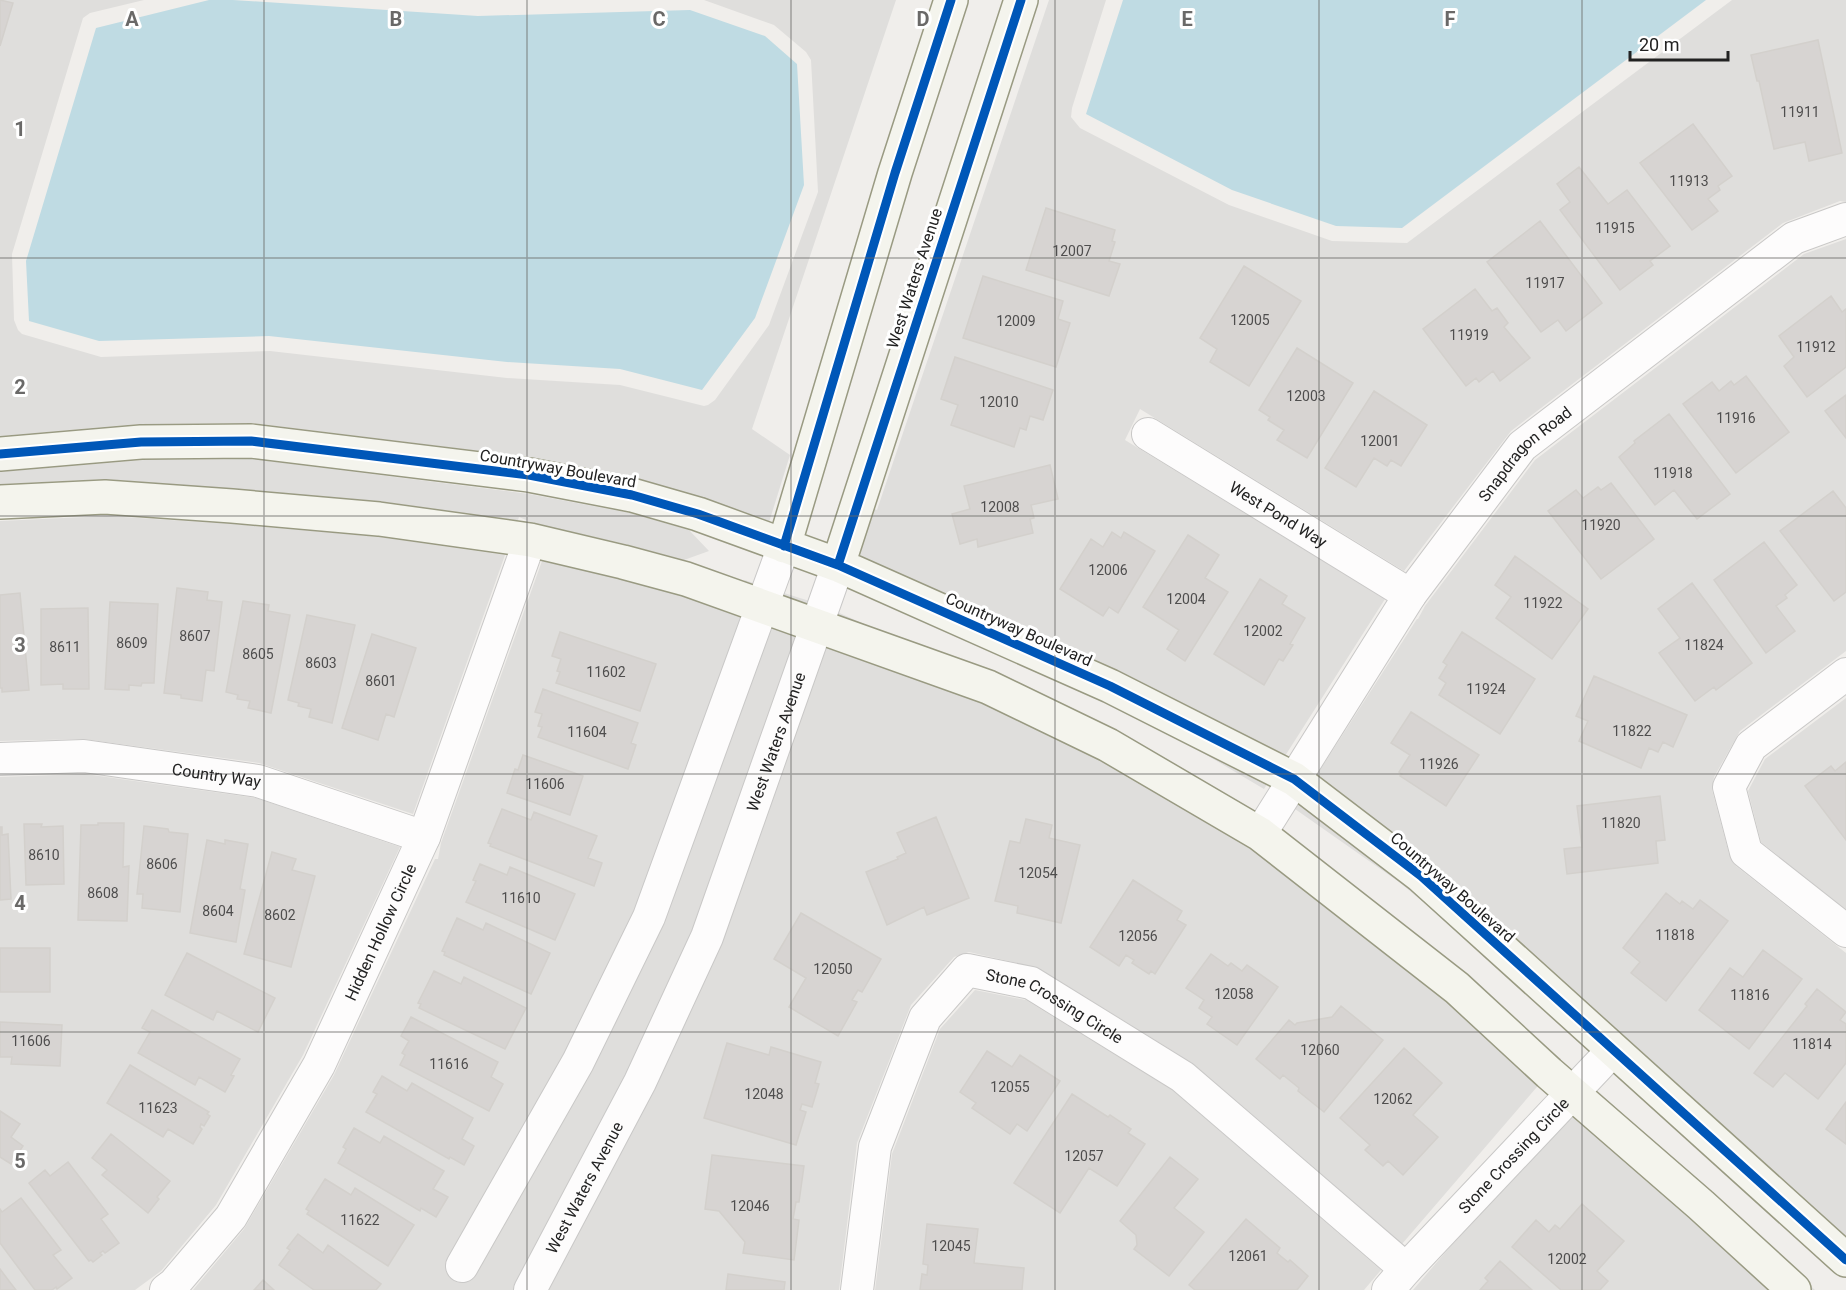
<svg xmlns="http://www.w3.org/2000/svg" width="1846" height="1290" viewBox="0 0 1846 1290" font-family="Roboto,sans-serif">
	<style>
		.residential { fill: #dfdedc }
		.water { fill: #bfdbe3 }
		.building { fill: #d7d4d2; stroke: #d3d0cc; stroke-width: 1.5 }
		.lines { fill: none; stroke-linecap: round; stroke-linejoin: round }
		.street-casing { stroke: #c9c8c7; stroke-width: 34 }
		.secondary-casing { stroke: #999a82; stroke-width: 36 }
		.street { stroke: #fdfcfc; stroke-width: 32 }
		.secondary { stroke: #f4f4ed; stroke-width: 33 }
		.cycleway-casing { stroke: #fff; stroke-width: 13 }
		.cycleway { stroke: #0057b8; stroke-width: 9 }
		.grid { fill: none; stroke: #6a6968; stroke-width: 1.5; stroke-opacity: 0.55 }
		.labels { text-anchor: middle; stroke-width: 6; stroke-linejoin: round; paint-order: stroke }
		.number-label { font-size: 14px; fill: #4f4e4e }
		.street-label { font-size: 16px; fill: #222; stroke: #fff }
		.grid-label { font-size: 20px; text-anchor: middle; font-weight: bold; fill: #6a6968; stroke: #fff; stroke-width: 6; stroke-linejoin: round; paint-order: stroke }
	</style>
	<rect width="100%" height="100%" fill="#f0eeeb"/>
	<path class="residential" d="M0,0H144L90,13L83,18L12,254L14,320L18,330L22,334L101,357L270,351L507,378L620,385L704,406L708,405L715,400L769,325L818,192L811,60L806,52L774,25L704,0H896L752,429L790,455L761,548L710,502L701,497L635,478L529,457L251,423L138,424L0,436Z
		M1049,0H1106L1072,108L1071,117L1080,128L1229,205L1332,241L1407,243L1732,0H1846V202L1840,201L1783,223L1511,431L1404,571L1140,409L1125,440L1385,599L1264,789L1090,686L847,579L870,507L877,510Z
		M1846,239V651L1740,731L1714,777L1712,790L1729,854L1736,866L1846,953V1274L1583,1034L1399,882L1295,809L1417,619H1418L1425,606L1535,460L1804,254Z
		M252,459L529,494L630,513L689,530L709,551L684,560L625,544L533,523L519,517L518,520H514L378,501L105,479L0,484V472L144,460Z
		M107,516L232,524L379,537L505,555L413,814L259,763L84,739L0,741V521Z
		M542,561L621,579L684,596L740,585L745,580L783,594L784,593L819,604L1079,719L1380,910L1561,1059L1402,1244L1194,1064L1038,968L969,952L954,957L911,1005L857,1143L839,1290H193L244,1229L334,1075L435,859H438L441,843Z
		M1846,698V910L1761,842L1748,791L1765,759Z
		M85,774L256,798L400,847L303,1055L216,1205L161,1271L135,1290H0V777Z
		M975,990L1026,1000L1174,1091L1381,1270L1364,1290H875L892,1154L940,1029Z
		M1590,1084L1815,1290H1413Z"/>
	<path class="water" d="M209,0H233L478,16L690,10L765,36L797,64L804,185L755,318L702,390L620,369L507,362L269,336L99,341L29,321L26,261L96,28Z
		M1123,0H1706L1402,228L1336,226L1232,190L1086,114Z"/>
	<path class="building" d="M0,0L13,3L0,46Z
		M1818,40L1842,153L1809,161L1805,142L1774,149L1759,81H1757L1751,55Z
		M1693,124L1732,176L1718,186L1720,190L1708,199L1718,211L1692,230L1640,163Z
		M1579,167L1608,204L1627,190L1670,246L1650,261L1653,265L1620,290L1560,210L1570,202L1557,184Z
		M1046,208L1115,230L1112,241L1115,242L1109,261L1120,264L1109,296L1026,270Z
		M1540,221L1602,303L1566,331L1558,320L1541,332L1487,262Z
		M1244,266L1301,301L1249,386L1210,362L1217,349L1200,338Z
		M983,276L1063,301L1058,319L1070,323L1056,367L963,338Z
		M1475,289L1492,311L1497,308L1508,323L1504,327L1530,358L1500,381L1493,371L1479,382L1476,378L1466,386L1423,329Z
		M1831,296L1842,312L1846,309V367L1807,397L1784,366L1794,357L1779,336Z
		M1297,348L1353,383L1307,458L1277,440L1284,430L1268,420L1270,417L1259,410Z
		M955,357L1053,390L1043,420L1030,416L1026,430L1020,428L1014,447L951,425L958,405L941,399Z
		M1746,376L1789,432L1736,473L1683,404L1712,382L1719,391L1731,381L1734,385Z
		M1374,391L1427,425L1401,466L1391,460L1387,466L1374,458L1356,487L1325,468Z
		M1846,395V438L1825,411Z
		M1669,414L1730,494L1697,519L1674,490L1655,505L1619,457L1635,443L1634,441Z
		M1050,465L1058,499L1031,505L1034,518L1030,519L1033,533L978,547L977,539L960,544L952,514L970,509L964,486Z
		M1611,483L1654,539L1601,579L1548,511L1576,490L1583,498L1598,487L1601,490Z
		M1833,491L1846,508V592L1834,601L1780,531Z
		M1112,532L1121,538L1124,532L1155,551L1118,613L1109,607L1103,616L1060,589L1091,539L1103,547Z
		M1188,535L1219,555L1205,578L1228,592L1185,661L1167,649L1179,630L1143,607Z
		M1764,542L1797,585L1785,595L1787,598L1776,606L1795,631L1766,653L1714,580Z
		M1515,556L1588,609L1552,659L1496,618L1511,597L1495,585Z
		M1260,579L1287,596L1282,604L1305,618L1290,644L1293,645L1283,661L1279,659L1264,685L1214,654Z
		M1692,583L1752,663L1716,690L1714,687L1695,701L1659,653L1680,638L1658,609Z
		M177,588L208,592L207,600L222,602L214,671L206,670L202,701L181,698V695L164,693Z
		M20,593L29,690L2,692V688H0V595Z
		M243,601L269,605L268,611L290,615L271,713L248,708L250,701L237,699L238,695L226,692Z
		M110,602L158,604L154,683H142L141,686L129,685V690L105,689Z
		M88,608L89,689H63V684L41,685V609Z
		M307,615L355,625L332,723L309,717L311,709L298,706L299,703L288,700Z
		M560,632L656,664L640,711L556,683L560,672L557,671L561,659L552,656Z
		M1462,632L1535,679L1500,734L1439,695L1446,683L1439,678L1447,665L1443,662Z
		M372,634L416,648L394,717L386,714L378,740L342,728Z
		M1594,676L1687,715L1673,747L1663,742L1658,752L1649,748L1641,768L1579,741L1588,721L1576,716Z
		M543,689L638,723L631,743L636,745L628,769L538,737L542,727L538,726L542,714L535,712Z
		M1411,712L1479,755L1446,806L1400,776L1402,774L1399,772L1410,755L1391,743Z
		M523,755L583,776L570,815L507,793L515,769L518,770Z
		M1846,762V840L1805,786L1831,766L1835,771Z
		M1660,796L1665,840L1656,841L1658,863L1567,874L1564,849L1582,847L1577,806Z
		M502,809L531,820L534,812L597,836L588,858L602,863L594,886L490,846L491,844L488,843Z
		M936,817L969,898L927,915L924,907L887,925L866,872L898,859L897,857L906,853L897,833Z
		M1026,819L1052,825L1049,838L1080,845L1061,923L1017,913L1018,906L995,901L1010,841L1020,843Z
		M98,823H124L123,867L129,866L127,921L78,920L81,825H98Z
		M24,824H42L41,827L63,826L64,884L26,885Z
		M144,826L168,829L169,832L188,834L180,912L142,908L143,894H137Z
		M0,827H2V835L8,834L11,899L0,900Z
		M207,840L225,844V840L248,844L240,889L245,890L236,942L190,933Z
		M272,852L296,859L292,870L315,876L291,967L244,954Z
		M480,864L507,875L510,867L575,894L555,940L466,902L476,881L473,880Z
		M1133,880L1182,911L1177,920L1186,925L1155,974L1151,971L1149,974L1132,963L1134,960L1126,955L1119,966L1090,947Z
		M1666,893L1680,904L1682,901L1693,909L1700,900L1728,921L1666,1001L1631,973L1640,962L1623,948Z
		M801,913L881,959L862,992L858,990L852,1000L857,1002L838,1036L789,1007L806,978L774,959Z
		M457,918L483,930L486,923L550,953L531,994L444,955L445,952L442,951Z
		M0,948H50V992H0Z
		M1763,950L1802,979L1749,1049L1699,1010L1730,968L1743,977Z
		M187,953L275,998L258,1032L217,1011L213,1020L165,995Z
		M1211,954L1228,966L1231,963L1242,971L1247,965L1278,987L1237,1045L1207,1024L1212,1017L1199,1008L1204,1000L1186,988Z
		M434,971L461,984L464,977L526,1008L505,1049L419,1008L421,1004L418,1003Z
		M1817,989L1846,1012L1840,1020L1846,1024V1063L1818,1099L1785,1073L1773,1087L1754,1073L1807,1006L1805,1004Z
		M1341,1006L1383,1040L1324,1112L1298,1091L1299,1088L1283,1075L1280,1079L1256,1059L1289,1020L1295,1025L1297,1023L1332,1017Z
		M152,1010L240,1059L231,1075L234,1076L225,1092L199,1077L195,1085L138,1053L150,1032L142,1028Z
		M411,1017L498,1062L491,1077L503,1084L489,1111L400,1065L405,1055L402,1053L409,1041L401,1036Z
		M0,1022L62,1025L60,1066L11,1064L12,1057H0Z
		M727,1043L769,1055L771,1047L821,1062L815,1083L819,1084L812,1107L802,1104L800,1110L806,1112L796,1145L704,1118Z
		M1404,1048L1442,1083L1413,1115L1438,1137L1403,1175L1388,1161L1383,1166L1365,1150L1370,1145L1340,1118Z
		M987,1051L1012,1067L1020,1055L1060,1081L1027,1131L1017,1124L1010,1134L972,1108L976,1103L960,1092Z
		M130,1065L209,1112L207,1114L210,1116L204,1126L201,1124L200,1127L202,1129L193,1144L168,1129L163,1137L107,1103Z
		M382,1076L407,1091L412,1083L473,1118L462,1139L474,1146L464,1165L450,1157L449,1159L366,1112L377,1094L373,1092Z
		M1072,1094L1108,1117L1110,1115L1131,1129L1128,1133L1145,1144L1117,1186L1089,1168L1060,1213L1014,1183Z
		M1846,1102V1144L1826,1129Z
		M0,1111L20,1124L11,1137L23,1146L11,1164L0,1157Z
		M354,1128L380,1143L384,1136L444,1171L433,1189L448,1197L436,1217L421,1208L420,1211L338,1163L346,1149L343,1147Z
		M111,1134L170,1181L157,1197L159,1199L148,1213L102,1175L107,1170L92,1158Z
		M712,1155L804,1166L799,1202H796L793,1219L799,1220L794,1260L743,1253L745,1242L719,1211L705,1209Z
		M1170,1157L1198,1179L1174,1208L1204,1232L1169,1276L1134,1249L1137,1245L1136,1235L1120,1221Z
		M68,1162L108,1214L101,1219L119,1243L105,1253L103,1251L100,1253L102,1255L93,1262L91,1260L89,1261L29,1183L45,1170L50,1176Z
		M325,1179L351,1195L355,1188L414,1225L388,1266L307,1214L309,1211L306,1209Z
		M21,1198L61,1250L53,1255L72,1278L57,1289L56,1287L52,1290H35L0,1243V1209L2,1212Z
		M1582,1204L1624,1241L1597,1271L1608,1281L1600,1290H1561L1512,1247L1536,1220L1549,1232L1555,1225L1560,1229Z
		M1246,1219L1280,1248L1277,1253L1288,1262L1290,1260L1308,1276L1297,1290H1195L1189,1285Z
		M927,1224L978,1229L974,1263L1024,1268L1022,1290H920L922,1274L927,1275L928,1265L923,1264Z
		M298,1234L323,1253L328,1245L381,1284L376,1290H314L279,1265L290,1250L287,1248Z
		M1500,1261L1532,1290H1480L1488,1281L1485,1278Z
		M0,1269L9,1281L16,1290H0Z
		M728,1274L785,1282L784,1290H726Z
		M263,1280L274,1290H254Z"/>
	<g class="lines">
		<defs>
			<g id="street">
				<path id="s1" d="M1148,434L1410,595"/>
				<path d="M1846,674L1751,746L1729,787L1746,852L1846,931"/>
				<path id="s2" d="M0,759L84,756L258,781L424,837"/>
				<path id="s3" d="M1260,834L1410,595L1522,446L1794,238L1846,219"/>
				<path d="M462,1266L578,1062L649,917L784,546"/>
				<path id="s4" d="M166,1290L174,1284L231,1217L319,1065L424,837L530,540"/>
				<path id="s5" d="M530,1290L640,1082L707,937L838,565"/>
				<path id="s6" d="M857,1290L875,1147L925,1018L967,970L1031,983L1183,1077L1406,1269"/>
				<path id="s7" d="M1388,1290L1406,1269L1613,1050"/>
			</g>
			<path id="secondary" d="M0,454L141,442L251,441L529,475L632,495L698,514L838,565L1110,686L1294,779L1421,876L1846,1260
				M0,502L105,497L232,506L379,519L530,540L623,562L686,579L988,687L1108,745L1260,834L1457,988L1549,1073L1701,1205L1794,1290
				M784,546L895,173L951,0
				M838,565L1021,0"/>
		</defs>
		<use href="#street" class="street-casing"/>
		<use href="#secondary" class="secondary-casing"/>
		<use href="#street" class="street"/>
		<use href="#secondary" class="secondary"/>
		<defs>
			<path id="cycleway" d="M0,454L141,442L251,441L529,475L632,495L698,514L838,565L1110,686L1294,779L1421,876L1846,1260
				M784,546L895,173L951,0
				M838,565L1021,0"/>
		</defs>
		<use href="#cycleway" class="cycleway-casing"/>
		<use href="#cycleway" class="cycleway"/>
	</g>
	<path class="grid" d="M264,0V1290M527,0V1290M791,0V1290M1055,0V1290M1319,0V1290M1582,0V1290M0,258H1846M0,516H1846M0,774H1846M0,1032H1846"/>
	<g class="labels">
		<g class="number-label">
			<text x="1800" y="117">11911</text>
			<text x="1689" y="186">11913</text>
			<text x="1615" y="233">11915</text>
			<text x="1072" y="256">12007</text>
			<text x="1545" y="288">11917</text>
			<text x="1250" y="325">12005</text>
			<text x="1016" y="326">12009</text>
			<text x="1469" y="340">11919</text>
			<text x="1816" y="352">11912</text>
			<text x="1306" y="401">12003</text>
			<text x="999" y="407">12010</text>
			<text x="1736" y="423">11916</text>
			<text x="1380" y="446">12001</text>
			<text x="1673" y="478">11918</text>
			<text x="1000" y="512">12008</text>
			<text x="1601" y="530">11920</text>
			<text x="1108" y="575">12006</text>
			<text x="1186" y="604">12004</text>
			<text x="1543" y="608">11922</text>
			<text x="1263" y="636">12002</text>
			<text x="195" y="641">8607</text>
			<text x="132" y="648">8609</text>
			<text x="1704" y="650">11824</text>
			<text x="65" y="652">8611</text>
			<text x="258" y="659">8605</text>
			<text x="321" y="668">8603</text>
			<text x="606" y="677">11602</text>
			<text x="381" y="686">8601</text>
			<text x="1486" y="694">11924</text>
			<text x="1632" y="736">11822</text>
			<text x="587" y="737">11604</text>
			<text x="1439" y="769">11926</text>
			<text x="545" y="789">11606</text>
			<text x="1621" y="828">11820</text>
			<text x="44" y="860">8610</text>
			<text x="162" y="869">8606</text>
			<text x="1038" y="878">12054</text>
			<text x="103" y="898">8608</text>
			<text x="521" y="903">11610</text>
			<text x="218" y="916">8604</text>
			<text x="280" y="920">8602</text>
			<text x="1675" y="940">11818</text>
			<text x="1138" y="941">12056</text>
			<text x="833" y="974">12050</text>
			<text x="1234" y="999">12058</text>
			<text x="1750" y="1000">11816</text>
			<text x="31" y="1046">11606</text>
			<text x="1812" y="1049">11814</text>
			<text x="1320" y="1055">12060</text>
			<text x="449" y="1069">11616</text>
			<text x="1010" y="1092">12055</text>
			<text x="764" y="1099">12048</text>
			<text x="1393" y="1104">12062</text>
			<text x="158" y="1113">11623</text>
			<text x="1084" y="1161">12057</text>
			<text x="750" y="1211">12046</text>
			<text x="360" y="1225">11622</text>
			<text x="951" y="1251">12045</text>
			<text x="1248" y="1261">12061</text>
			<text x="1567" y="1264">12002</text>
		</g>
		<g class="street-label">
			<text transform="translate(914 278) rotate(-72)" y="6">West Waters Avenue</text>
			<text dy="6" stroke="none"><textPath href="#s3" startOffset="465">Snapdragon Road</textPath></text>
			<text transform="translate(558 468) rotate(10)" y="6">Countryway Boulevard</text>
			<text dy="6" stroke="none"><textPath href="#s1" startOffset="153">West Pond Way</textPath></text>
			<text transform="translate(1019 629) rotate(24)" y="6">Countryway Boulevard</text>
			<text dy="6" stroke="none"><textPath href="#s5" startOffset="602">West Waters Avenue</textPath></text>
			<text dy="6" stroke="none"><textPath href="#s2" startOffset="218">Country Way</textPath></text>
			<text transform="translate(1453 887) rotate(41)" y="6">Countryway Boulevard</text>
			<text dy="6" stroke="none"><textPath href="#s4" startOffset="420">Hidden Hollow Circle</textPath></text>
			<text dy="6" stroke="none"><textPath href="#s6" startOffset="442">Stone Crossing Circle</textPath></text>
			<text dy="6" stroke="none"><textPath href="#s7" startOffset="184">Stone Crossing Circle</textPath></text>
			<text dy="6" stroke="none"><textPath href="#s5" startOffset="116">West Waters Avenue</textPath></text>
		</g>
	</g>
	<g class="grid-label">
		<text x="132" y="26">A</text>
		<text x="396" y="26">B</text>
		<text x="659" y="26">C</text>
		<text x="923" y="26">D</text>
		<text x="1187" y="26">E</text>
		<text x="1450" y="26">F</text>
		<text x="20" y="136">1</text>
		<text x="20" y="394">2</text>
		<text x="20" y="652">3</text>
		<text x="20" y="910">4</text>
		<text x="20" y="1168">5</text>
	</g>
	<path d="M1630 51v9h98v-9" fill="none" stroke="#222222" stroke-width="3"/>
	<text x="1639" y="51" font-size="18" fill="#222222" stroke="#ffffff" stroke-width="4.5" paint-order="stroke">20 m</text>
</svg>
